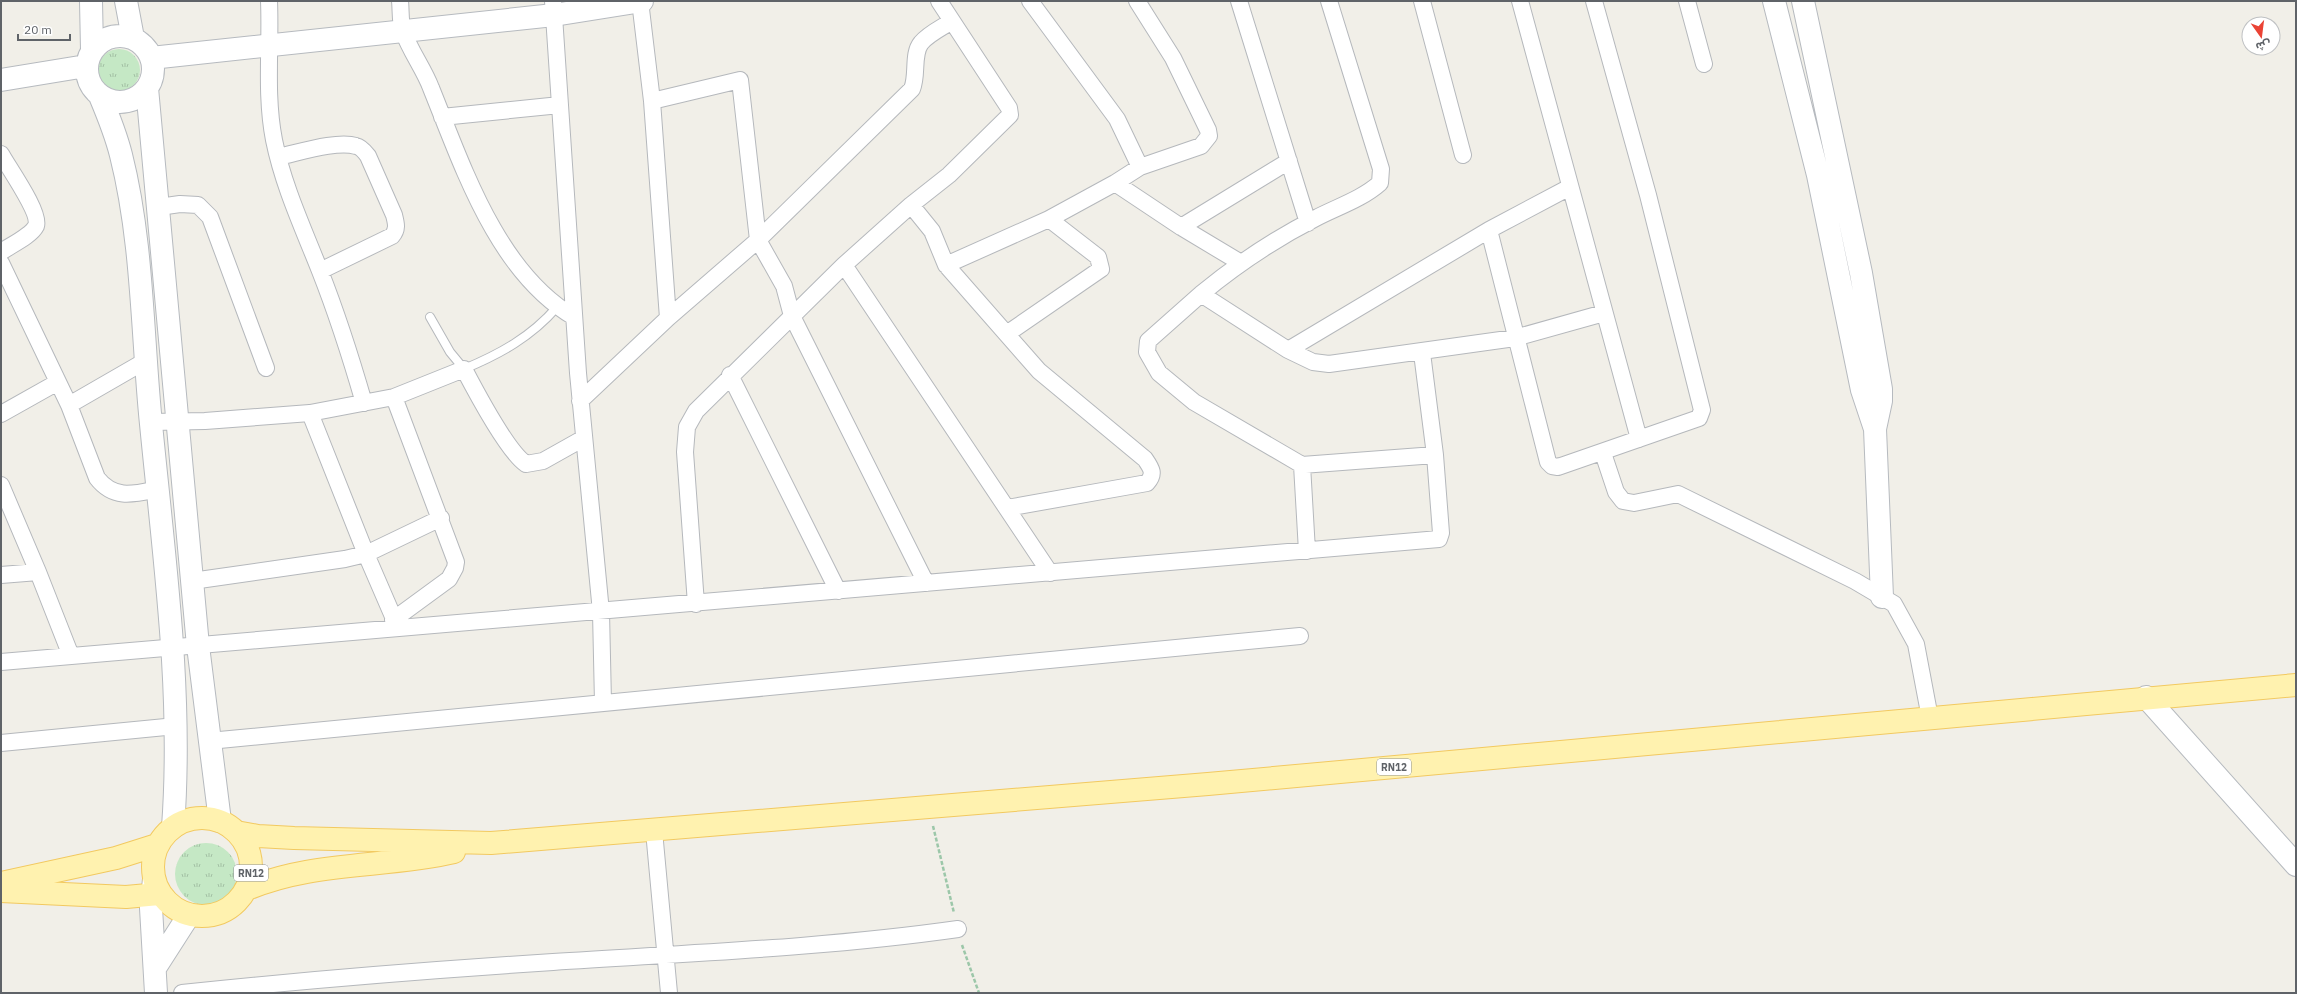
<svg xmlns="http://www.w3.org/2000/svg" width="2297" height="994" viewBox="0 0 2297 994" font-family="'IBM Plex Sans','Noto Sans Arabic',sans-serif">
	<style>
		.park { fill: url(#park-tufts) }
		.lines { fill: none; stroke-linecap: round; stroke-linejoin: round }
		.lane-casing { stroke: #b5b8bc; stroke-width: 10 }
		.street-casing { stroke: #b5b8bc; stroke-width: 18 }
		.secondary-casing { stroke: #b6babf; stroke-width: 24 }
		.primary-casing { stroke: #f2c960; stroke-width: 24 }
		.path { stroke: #9cc7a9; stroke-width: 2.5; stroke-dasharray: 4 2; stroke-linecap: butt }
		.lane { stroke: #fff; stroke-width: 8 }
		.street { stroke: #fff; stroke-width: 16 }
		.secondary { stroke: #fff; stroke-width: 22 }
		.primary { stroke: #fff2af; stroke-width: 22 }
		.labels { text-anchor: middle; stroke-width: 3; stroke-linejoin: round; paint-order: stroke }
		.shield { fill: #fff; stroke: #8f9295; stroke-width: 1 }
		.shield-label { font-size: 10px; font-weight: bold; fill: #5f6368 }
	</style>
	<defs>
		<pattern id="park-tufts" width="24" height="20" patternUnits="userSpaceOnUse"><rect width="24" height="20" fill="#c5e8c5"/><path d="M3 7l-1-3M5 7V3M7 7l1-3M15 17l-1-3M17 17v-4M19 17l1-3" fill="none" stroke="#a3c0a4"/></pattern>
	</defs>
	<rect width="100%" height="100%" fill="#f1efe8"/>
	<path class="park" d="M98 70a21 21 0 1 1 42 0a21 21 0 1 1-42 0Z
		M175 874a31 31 0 1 1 62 0a31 31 0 1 1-62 0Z"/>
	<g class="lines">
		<defs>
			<path id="lane" d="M430,317L450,352L464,369C500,354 531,337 557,307"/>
			<path id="street" d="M269,1C271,47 265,94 274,140C283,185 303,228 320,271C337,314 351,358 364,403
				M400,1C401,10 400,22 403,31C410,51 424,69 431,88C463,167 497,272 574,317
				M553,1L578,373L601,612L603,703
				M640,1L652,101L668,318
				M1030,1L1117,119L1140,167
				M1239,1L1308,223
				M1422,1L1463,155
				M1520,1L1639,439
				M1687,1L1704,64
				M652,101L740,80L758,240L784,286L792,316L926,583
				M442,117L560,105
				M1,154C8,167 41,213 36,226C31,236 11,245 1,252
				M278,157C298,153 337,140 356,146C361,147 365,152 368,156L394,215C396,223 398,229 392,236L320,271
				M1115,183L1140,167L1201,146L1209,136L1208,130L1173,58L1137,1
				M1570,187L1489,230L1548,462L1552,466L1558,467L1699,418L1702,410L1648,195L1594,1
				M911,205L932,231L946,265L1039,371L1145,459C1152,469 1155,474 1147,483L1007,508
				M159,207L180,204L198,205L210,217L266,368
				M1181,227L1289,161
				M1489,230L1288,350L1313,362L1329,364L1515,338L1604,313
				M1,263L69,405L97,478C114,500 134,494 158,489
				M844,265L1050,573
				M946,265L1049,219L1115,183L1181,227L1241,263
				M1201,294C1236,265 1275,239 1316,218C1337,207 1362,199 1380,183L1381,169L1329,1
				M1008,333L1101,269L1098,257L1049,219
				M1288,350L1201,294L1148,341L1147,352L1159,373L1194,402L1302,465L1435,455
				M730,375L838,591
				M580,401L668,318L758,240L912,89C918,75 912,54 921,43C928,34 943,27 952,21
				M69,405L147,360
				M310,413L366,554L398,628
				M1,414L58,382
				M151,422L205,421L310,413L394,397L464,369C475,390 508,452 526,464L543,461L584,438
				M1603,453L1616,492L1623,501L1634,503L1678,494L1855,581L1894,604L1916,644L1930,718
				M1302,465L1307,551
				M1,485L38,572L71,656
				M1,575L38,572
				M192,581L345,559L366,554L441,518
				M696,604L685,452L687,427L696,411L844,265L911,205L949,175L1010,115L1009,108L939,1
				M393,620L449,579L455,568L456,562L394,397
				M1,662L1439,539L1441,533L1435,455L1422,353
				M209,741L1300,636
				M1,743L176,726
				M654,831L669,993
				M182,993C305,980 429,970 553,962C688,953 824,948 958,929"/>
			<path id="secondary" d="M91,1L92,50
				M126,1L133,38
				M1774,1L1818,175L1862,390L1875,429
				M1803,1L1861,273L1881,389V401L1875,429L1882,597
				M87 69a33 33 0 1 1 66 0a33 33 0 1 1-66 0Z
				M151,58L554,15L642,1
				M1,80L86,66
				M147,88L198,646L220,821
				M100,96C108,115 116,135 121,155C143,242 142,335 151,424C164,558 183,692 173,827
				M2146,697L2296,865
				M154,879L151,908L156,993
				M155,968L189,915"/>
			<path id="primary" d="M153 867a49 49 0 1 1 98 0a49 49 0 1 1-98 0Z
				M236,832L258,836L294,838L491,843L1208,784L2296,685
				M1,883L116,858L157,845
				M245,890C310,861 385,868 454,852
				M1,891L126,897L159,894"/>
		</defs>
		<use href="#lane" class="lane-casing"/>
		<use href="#street" class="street-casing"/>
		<use href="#secondary" class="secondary-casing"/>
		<use href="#primary" class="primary-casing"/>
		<path class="path" d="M933,826L954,913
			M962,945L979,993"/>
		<use href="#lane" class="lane"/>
		<use href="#street" class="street"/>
		<use href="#secondary" class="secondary"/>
		<use href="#primary" class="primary"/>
	</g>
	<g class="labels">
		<g class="shield">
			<rect x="1377" y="759" width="34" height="16" rx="3"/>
			<rect x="234" y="865" width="34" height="16" rx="3"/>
		</g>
		<g class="shield-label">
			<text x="1394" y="771">RN12</text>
			<text x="251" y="877">RN12</text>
		</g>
	</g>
	<rect width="2297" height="994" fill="none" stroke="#5f6368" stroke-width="4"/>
	<g transform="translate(2261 36) rotate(166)"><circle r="19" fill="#ffffff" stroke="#bfc1c3"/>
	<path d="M0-3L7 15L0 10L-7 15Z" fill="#ea4335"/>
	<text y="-6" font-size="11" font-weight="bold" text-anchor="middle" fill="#5f6368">ش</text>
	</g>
	<path d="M18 34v6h52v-6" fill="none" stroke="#5f6368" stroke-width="2"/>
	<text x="24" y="34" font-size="12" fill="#5f6368" stroke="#ffffff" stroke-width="3" paint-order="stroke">20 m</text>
</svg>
